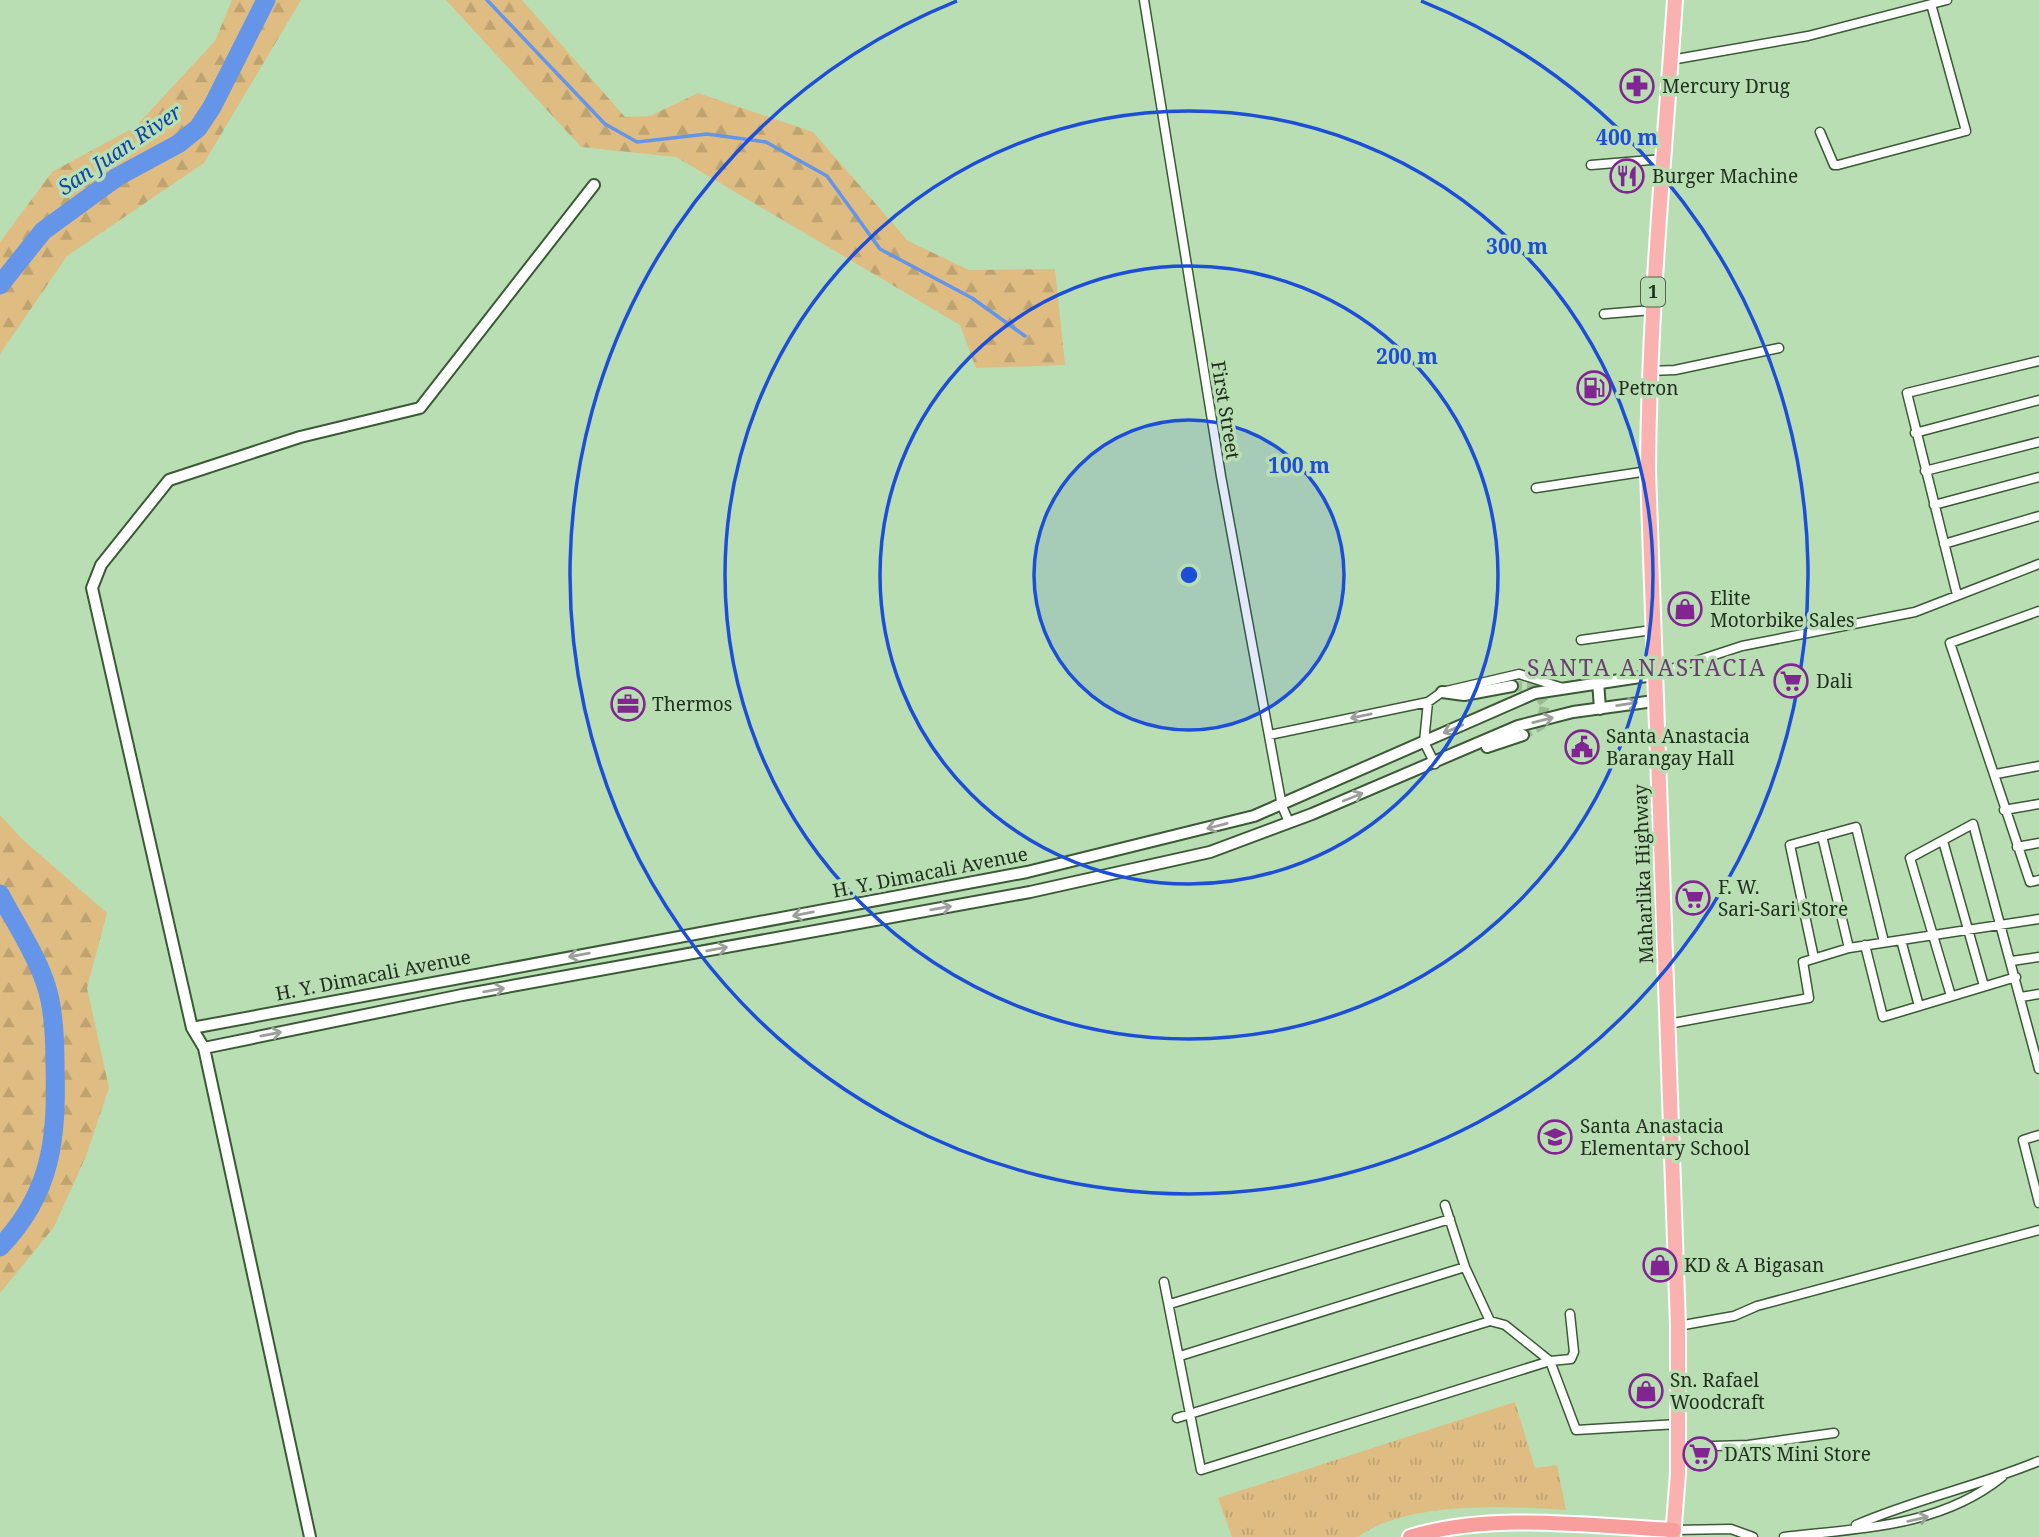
<svg xmlns="http://www.w3.org/2000/svg" width="2039" height="1537" viewBox="0 0 2039 1537" font-family="'Noto Serif',serif">
	<style>
		.grass { fill: url(#grass-tufts) }
		.forest { fill: url(#forest-firs) }
		.lines { fill: none; stroke-linecap: round; stroke-linejoin: round }
		.stream { stroke: #6595e9; stroke-width: 3.5 }
		.river { stroke: #6595e9; stroke-width: 19 }
		.tertiary-tunnel { stroke: #9bbb95; stroke-width: 10; stroke-dasharray: 10 5; stroke-linecap: butt }
		.minor-casing { stroke: #3a5a35; stroke-width: 11 }
		.tertiary-casing { stroke: #3a5a35; stroke-width: 14 }
		.trunk-casing { stroke: #fff; stroke-width: 18 }
		.motorway-casing { stroke: #fff; stroke-width: 18 }
		.minor { stroke: #fff; stroke-width: 8 }
		.tertiary { stroke: #fff; stroke-width: 10 }
		.trunk { stroke: #fab2b0; stroke-width: 14 }
		.motorway { stroke: #f89f9d; stroke-width: 14 }
		.oneway { stroke: #9ba19a }
		.ring { fill: none; stroke: #1d4ed8; stroke-width: 3.5 }
		.labels { text-anchor: middle; stroke-width: 7; stroke-linejoin: round; paint-order: stroke }
		.shield { fill: #b9deb3; stroke: #4f644b; stroke-width: 2 }
		.shield-label { font-size: 18px; font-weight: bold; fill: #212f1f }
		.poi-label { font-size: 19px; fill: #212f1f; stroke: #b9deb3; text-anchor: start }
		.street-label { font-size: 19px; fill: #212f1f; stroke: #b9deb3 }
		.water-label { font-size: 21px; font-style: italic; fill: #0e45a6; stroke: #b9deb3 }
		.quarter-label { font-size: 23px; letter-spacing: 2px; fill: #6a3d72; stroke: #b9deb3 }
		.centre { fill: #1d4ed8; stroke: #b9deb3; stroke-width: 3.5 }
		.ring-label { font-size: 21px; text-anchor: middle; font-weight: bold; fill: #1d4ed8; stroke: #b9deb3; stroke-width: 7; stroke-linejoin: round; paint-order: stroke }
	</style>
	<defs>
		<pattern id="grass-tufts" width="24" height="20" patternUnits="userSpaceOnUse" patternTransform="scale(1.75)"><rect width="24" height="20" fill="#debc82"/><path d="M3 7l-1-3M5 7V3M7 7l1-3M15 17l-1-3M17 17v-4M19 17l1-3" fill="none" stroke="#bea270"/></pattern>
		<pattern id="forest-firs" width="22" height="20" patternUnits="userSpaceOnUse" patternTransform="scale(1.75)"><rect width="22" height="20" fill="#debc82"/><path d="M5 1l3.5 6h-7zM16 11l3.5 6h-7z" fill="#bea270"/></pattern>
	</defs>
	<rect width="100%" height="100%" fill="#b9deb3"/>
	<path class="grass" d="M1515,1402L1535,1468L1557,1465L1566,1510C1507,1506 1406,1501 1358,1537H1232L1218,1498Z"/>
	<path class="forest" d="M232,0H301L204,163L67,256L0,354V242L52,172L135,127L215,41Z
		M446,0H522L625,117L650,116L698,93L813,132L908,241L969,270L1055,269L1065,365L976,368L960,325L676,157L581,147Z
		M0,815L22,839L107,913L87,988L109,1088L86,1156L54,1227L0,1293Z"/>
	<g class="lines">
		<path class="stream" d="M487,0L605,124L637,142L707,134L766,142L827,176L880,249L972,298L1025,336"/>
		<path class="river" d="M0,285L43,231L117,177L178,144L198,128L212,107L266,0
			M0,894C15,923 36,954 46,985C54,1009 55,1038 55,1064C57,1136 53,1192 0,1247"/>
		<path class="tertiary-tunnel" d="M1512,686L1533,687L1545,704L1541,725L1523,735"/>
		<defs>
			<path id="minor" d="M1144,0L1221,476L1282,806L1289,822
				M1671,60L1808,36L1947,0
				M1820,132L1834,165H1838L1966,131L1931,4
				M1591,165L1663,159
				M1604,314L1652,310
				M1649,371L1675,370L1779,348
				M1915,433L2039,400
				M1925,471L2039,442
				M1536,488L1648,471
				M1934,505L2039,477
				M1944,544L2039,516
				M1957,595L1907,393L2039,361
				M2039,611L1950,643L2030,882L2039,880
				M1581,640L1652,630
				M1653,675L1742,646L1915,612L2039,564
				M1428,702L1424,742L1435,764
				M1269,735L1428,702L1442,692L1519,674L1563,688
				M1996,774L2039,766
				M2004,810L2039,804
				M1822,836L1849,948
				M1943,841L1984,986
				M2017,847L2039,843
				M1901,940L1919,1006
				M1865,945L1883,1017L2016,977
				M1814,958L1790,845L1856,827L1884,942
				M2012,961L2039,957
				M1951,996L1910,858L1973,824L2039,1069
				M2021,997L2039,994
				M1668,1024L1809,998L1803,962L1849,948L2039,919
				M2039,1135L2023,1140L2039,1203
				M1445,1205L1465,1267L1490,1321
				M1164,1282L1201,1470L1550,1361L1571,1359L1574,1352L1570,1314
				M1170,1304L1450,1219
				M1678,1326L1734,1316L1757,1306L2039,1230
				M1180,1356L1465,1267
				M1177,1418L1490,1321L1505,1325L1550,1361L1576,1430L1678,1424
				M1678,1447L1748,1445L1834,1433
				M1856,1525C1916,1499 1979,1486 2039,1461
				M1674,1530L1731,1529L1753,1537
				M1784,1537C1861,1528 1940,1527 2002,1477"/>
			<path id="tertiary" d="M1598,681L1600,709
				M1442,692L1464,695L1512,686
				M1487,747L1523,735
				M192,1028L1027,872L1254,816L1535,693L1653,675
				M204,1048L462,995L1030,892L1210,852L1312,814L1518,726L1573,712L1654,701
				M310,1537L204,1048L192,1028L92,588L101,565L169,480L300,437L420,408L594,185"/>
			<path id="trunk" d="M1673,1537L1678,1473V1326L1648,471C1649,313 1664,157 1675,0"/>
			<path id="motorway" d="M1410,1537C1490,1512 1591,1526 1674,1530"/>
		</defs>
		<use href="#minor" class="minor-casing"/>
		<use href="#tertiary" class="tertiary-casing"/>
		<use href="#trunk" class="trunk-casing"/>
		<use href="#motorway" class="motorway-casing"/>
		<use href="#minor" class="minor"/>
		<use href="#tertiary" class="tertiary"/>
		<use href="#trunk" class="trunk"/>
		<use href="#motorway" class="motorway"/>
	</g>
	<defs><path id="oneway-shaft" d="M-6 0H5M1.5-3L5.5 0L1.5 3" fill="none" stroke-width="1.6" stroke-linecap="round" stroke-linejoin="round" transform="scale(1.75)"/></defs>
	<g class="oneway">
		<use href="#oneway-shaft" transform="translate(1627 704) rotate(-9)"/>
		<use href="#oneway-shaft" transform="translate(1361 716) rotate(168)"/>
		<use href="#oneway-shaft" transform="translate(1543 720) rotate(-14)"/>
		<use href="#oneway-shaft" transform="translate(1453 729) rotate(157)"/>
		<use href="#oneway-shaft" transform="translate(1353 797) rotate(-22)"/>
		<use href="#oneway-shaft" transform="translate(1217 826) rotate(165)"/>
		<use href="#oneway-shaft" transform="translate(941 908) rotate(-10)"/>
		<use href="#oneway-shaft" transform="translate(803 914) rotate(169)"/>
		<use href="#oneway-shaft" transform="translate(717 949) rotate(-10)"/>
		<use href="#oneway-shaft" transform="translate(579 955) rotate(170)"/>
		<use href="#oneway-shaft" transform="translate(494 990) rotate(-10)"/>
		<use href="#oneway-shaft" transform="translate(271 1034) rotate(-11)"/>
		<use href="#oneway-shaft" transform="translate(1918 1519) rotate(-13)"/>
	</g>
	<circle cx="1189" cy="575" r="155" fill="#1d4ed8" fill-opacity=".12"/>
	<g class="ring">
		<circle cx="1189" cy="575" r="155"/>
		<circle cx="1189" cy="575" r="309"/>
		<circle cx="1189" cy="575" r="464"/>
		<path d="M1421 1A619 619 0 1 1 957 1"/>
	</g>
	<defs>
		<symbol id="pharmacy-ring" viewBox="-11 -11 22 22"><circle r="9.5" fill="#b9deb3" stroke="#802591" stroke-width="1.5"/><path d="M-2-6h4v4h4v4h-4v4h-4v-4h-4v-4h4Z" fill="#802591"/></symbol>
		<symbol id="restaurant-ring" viewBox="-11 -11 22 22"><circle r="9.5" fill="#b9deb3" stroke="#802591" stroke-width="1.5"/><path d="M-5-6h1v4h1v-4h1v4h1v-4h1v5L-1.5 .5V6h-2V.5L-5-1ZM5-6V6H3V1.5H1.5Q1.5-4 5-6Z" fill="#802591"/></symbol>
		<symbol id="fuel-ring" viewBox="-11 -11 22 22"><circle r="9.5" fill="#b9deb3" stroke="#802591" stroke-width="1.5"/><path d="M-5.5-6h7V0h2V4h1.3V-2.5L3-4.5l.8-.8L6-3V5H2.5V1h-1V6h-7ZM-4.2-4.7v3.2H.2V-4.7Z" fill="#802591"/></symbol>
		<symbol id="shop-ring" viewBox="-11 -11 22 22"><circle r="9.5" fill="#b9deb3" stroke="#802591" stroke-width="1.5"/><path d="M-5-2.5h2.3a2.7 3.5 0 0 1 5.4 0H5L5.5 6h-11ZM-1.5-2.5h3a1.5 2.3 0 0 0-3 0Z" fill="#802591"/></symbol>
		<symbol id="supermarket-ring" viewBox="-11 -11 22 22"><circle r="9.5" fill="#b9deb3" stroke="#802591" stroke-width="1.5"/><path d="M-6-5.5h2.5l.6 2H6L4.5 2H-2.5L-4.4-4H-6ZM-1.5 3.2a1.3 1.3 0 1 0 .1 0ZM3 3.2a1.3 1.3 0 1 0 .1 0Z" fill="#802591"/></symbol>
		<symbol id="office-ring" viewBox="-11 -11 22 22"><circle r="9.5" fill="#b9deb3" stroke="#802591" stroke-width="1.5"/><path d="M-6-3h4V-5.5h4V-3h4V5H-6ZM-1-4.5V-3h2v-1.5ZM-6 0V1H6V0Z" fill="#802591"/></symbol>
		<symbol id="civic-ring" viewBox="-11 -11 22 22"><circle r="9.5" fill="#b9deb3" stroke="#802591" stroke-width="1.5"/><path d="M-.6-6.5H3V-4.5H.6V-3L4-1V1h2V6H-6V1h2V-1L-.6-3ZM-1.2 2.5V6h2.4V2.5Z" fill="#802591"/></symbol>
		<symbol id="school-ring" viewBox="-11 -11 22 22"><circle r="9.5" fill="#b9deb3" stroke="#802591" stroke-width="1.5"/><path d="M0-5L7-2L0 1L-7-2ZM-4 1L0 2.5L4 1V4Q0 6-4 4Z" fill="#802591"/></symbol>
	</defs>
	<g fill-rule="evenodd">
		<use href="#pharmacy-ring" x="1618" y="67" width="38" height="38"/>
		<use href="#restaurant-ring" x="1608" y="157" width="38" height="38"/>
		<use href="#fuel-ring" x="1575" y="369" width="38" height="38"/>
		<use href="#shop-ring" x="1666" y="590" width="38" height="38"/>
		<use href="#supermarket-ring" x="1772" y="662" width="38" height="38"/>
		<use href="#office-ring" x="609" y="685" width="38" height="38"/>
		<use href="#civic-ring" x="1563" y="728" width="38" height="38"/>
		<use href="#supermarket-ring" x="1674" y="879" width="38" height="38"/>
		<use href="#school-ring" x="1536" y="1118" width="38" height="38"/>
		<use href="#shop-ring" x="1641" y="1246" width="38" height="38"/>
		<use href="#shop-ring" x="1627" y="1372" width="38" height="38"/>
		<use href="#supermarket-ring" x="1681" y="1435" width="38" height="38"/>
	</g>
	<g class="labels">
		<rect class="shield" x="1641" y="277.5" width="24" height="29" rx="5"/>
		<g class="shield-label">
			<text x="1653" y="298">1</text>
		</g>
		<g class="poi-label">
			<text x="1662" y="93">Mercury Drug</text>
			<text x="1652" y="183">Burger Machine</text>
			<text x="1618" y="395">Petron</text>
			<text x="1710" y="605">Elite<tspan x="1710" dy="22">Motorbike Sales</tspan></text>
			<text x="1816" y="688">Dali</text>
			<text x="652" y="711">Thermos</text>
			<text x="1606" y="743">Santa Anastacia<tspan x="1606" dy="22">Barangay Hall</tspan></text>
			<text x="1718" y="894">F. W.<tspan x="1718" dy="22">Sari-Sari Store</tspan></text>
			<text x="1580" y="1133">Santa Anastacia<tspan x="1580" dy="22">Elementary School</tspan></text>
			<text x="1684" y="1272">KD &amp; A Bigasan</text>
			<text x="1670" y="1387">Sn. Rafael<tspan x="1670" dy="22">Woodcraft</tspan></text>
			<text x="1724" y="1461">DATS Mini Store</text>
		</g>
		<g class="street-label">
			<text transform="translate(1226 410) rotate(81)" y="7">First Street</text>
			<text transform="translate(930 872) rotate(-11)" y="7">H. Y. Dimacali Avenue</text>
			<text transform="translate(1643 874) rotate(-92)" y="7">Maharlika Highway</text>
			<text transform="translate(373 975) rotate(-11)" y="7">H. Y. Dimacali Avenue</text>
		</g>
		<g class="water-label">
			<text transform="translate(120 150) rotate(-34)" y="7">San Juan River</text>
		</g>
		<g class="quarter-label">
			<text x="1647" y="676">SANTA ANASTACIA</text>
		</g>
	</g>
	<circle cx="1189" cy="575" r="10" class="centre"/>
	<g class="ring-label">
		<text x="1627" y="145">400 m</text>
		<text x="1517" y="254">300 m</text>
		<text x="1407" y="364">200 m</text>
		<text x="1299" y="473">100 m</text>
	</g>
</svg>
